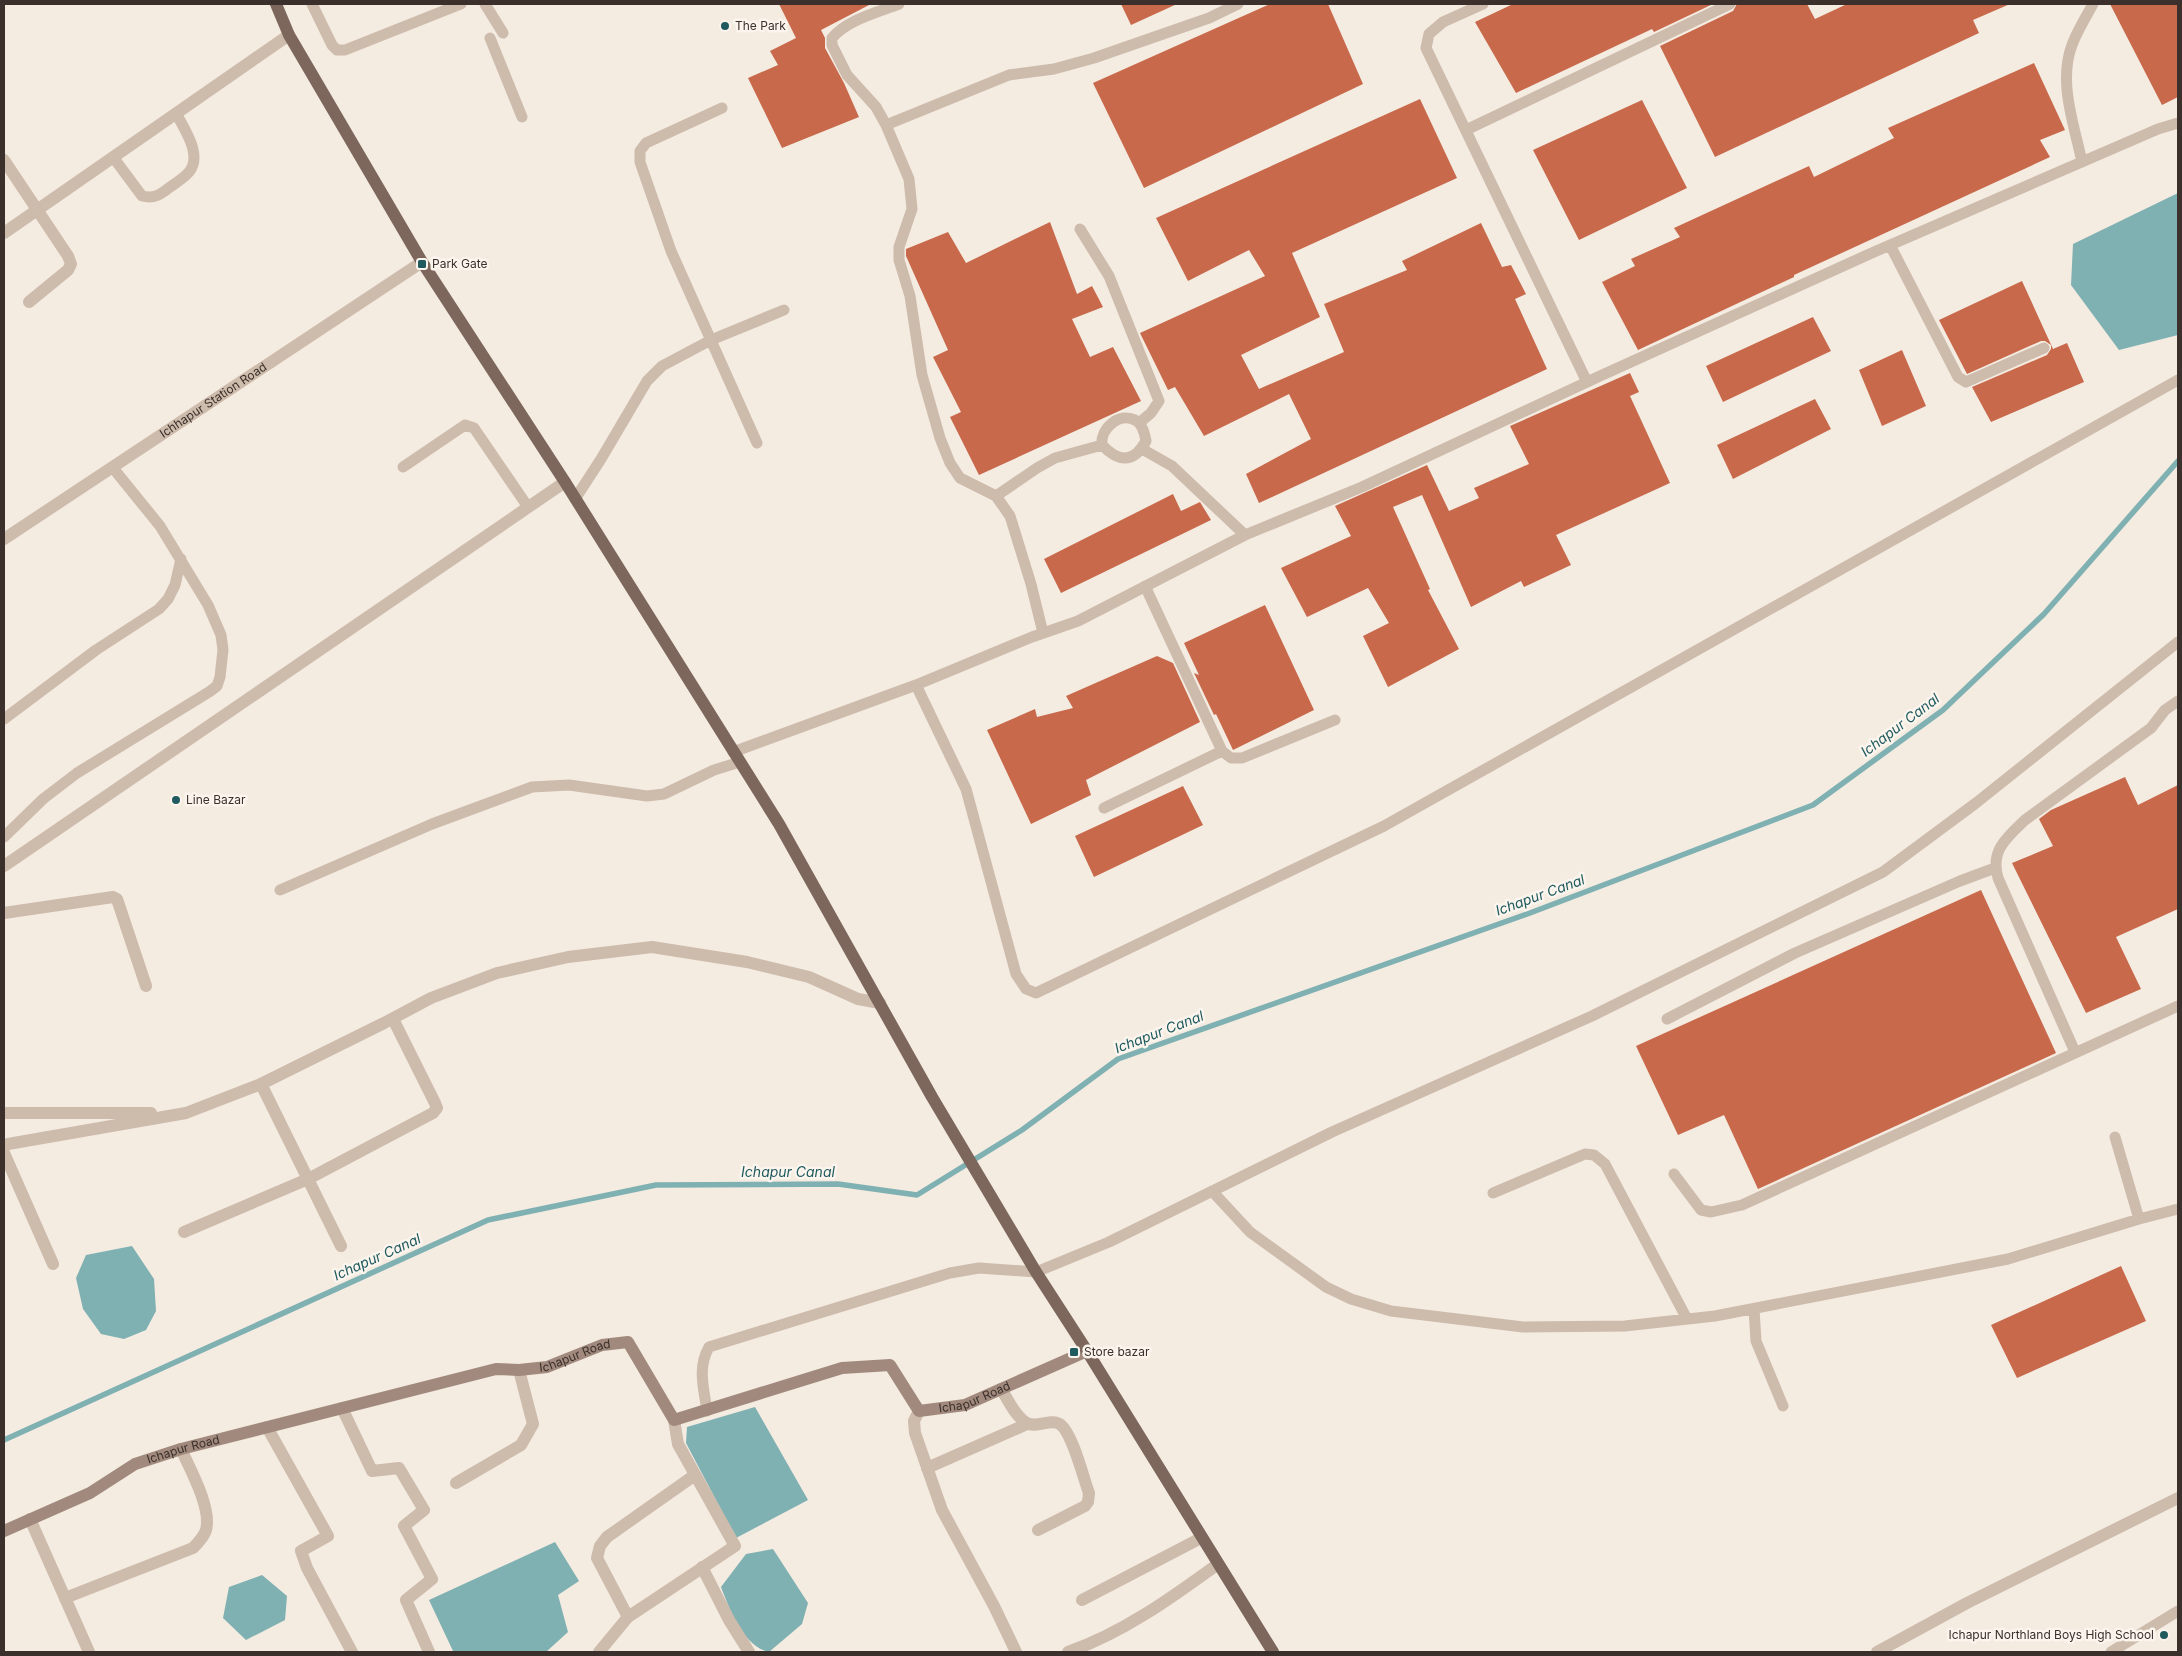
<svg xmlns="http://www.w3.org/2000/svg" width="2182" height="1656" viewBox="0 0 2182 1656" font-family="Inter,sans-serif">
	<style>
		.water { fill: #7fb0b2 }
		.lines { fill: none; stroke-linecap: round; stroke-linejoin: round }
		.stream { stroke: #7fb0b2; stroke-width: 5.5 }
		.building { fill: #c8694b }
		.lane { stroke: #cdbbac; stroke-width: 11 }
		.street { stroke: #cdbbac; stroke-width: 12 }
		.secondary { stroke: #a18a7d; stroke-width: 12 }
		.primary { stroke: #7d675c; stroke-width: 12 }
		.poi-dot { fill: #1f5a5e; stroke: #fbf5ee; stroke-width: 2 }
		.labels { text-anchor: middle; stroke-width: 5; stroke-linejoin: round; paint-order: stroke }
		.poi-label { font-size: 12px; fill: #3b302b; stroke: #fbf5ee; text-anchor: start }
		.street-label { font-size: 12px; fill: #3b302b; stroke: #fbf5ee }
		.water-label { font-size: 14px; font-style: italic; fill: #1f5a5e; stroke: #fbf5ee }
	</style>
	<rect width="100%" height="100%" fill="#f4ebe1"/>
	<path class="water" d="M2178,193V335L2119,350L2071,285L2073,244Z
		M132,1246L154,1279L156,1311L146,1330L124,1339L101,1334L83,1309L76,1278L86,1255Z
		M755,1407L808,1500L736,1538L686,1443L687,1427Z
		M555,1542L579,1581L558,1595L568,1632L546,1652L453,1651L429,1600Z
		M773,1549L808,1603L802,1624L769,1652C743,1646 730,1610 721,1587L746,1554Z
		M262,1575L287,1596L285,1620L246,1640L223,1618L229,1587Z"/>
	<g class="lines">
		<path class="stream" d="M4,1440L488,1220L656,1185L838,1184L917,1195L1022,1130L1118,1059L1530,913L1813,805L1943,710L2044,614L2178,461"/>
	</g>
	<path class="building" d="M779,4H871L821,30L825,38V48L844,83L859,117L782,148L748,78L778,65L770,51L796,38Z
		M1121,4H1177L1131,25Z
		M1270,4H1328L1363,84L1144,188L1093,83Z
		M1513,4H1713L1654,32L1652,29L1516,93L1475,22Z
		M1737,4H1807L1815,19L1847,4H2010L1973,20L1979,33L1715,157L1660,46L1733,11Z
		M2110,4H2178V97L2162,105Z
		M2034,63L2065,130L2040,140L2050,157L1794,275V277L1638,350L1602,282L1635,266L1631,259L1680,237L1674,228L1809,166L1814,177L1894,138L1888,128Z
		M1420,99L1457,178L1292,253L1320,317L1241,355L1259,389L1344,352L1324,304L1407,270L1402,261L1481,223L1502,267L1511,265L1526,294L1515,299L1547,369L1259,503L1246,474L1311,439L1289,394L1204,436L1175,387L1168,390L1140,333L1265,276L1249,250L1188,281L1156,218Z
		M1642,100L1687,188L1579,240L1533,150Z
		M1050,222L1077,294L1092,286L1103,307L1072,319L1090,357L1113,347L1141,401L979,475L950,417L961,412L933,357L948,350L906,256V249L948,232L966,263Z
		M2022,281L2053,349L2067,343L2084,382L1991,422L1972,387L2047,355L2051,349V345L2045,341H2041L1967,374L1939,320Z
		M1813,317L1831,351L1723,402L1706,366Z
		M1902,350L1926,406L1882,426L1859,370Z
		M1630,373L1639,392L1630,396L1670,483L1556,535L1571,565L1524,587L1521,581L1471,607L1422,495L1393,507L1430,589L1428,590L1459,649L1388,687L1363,636L1389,623L1368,588L1307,617L1281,568L1351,536L1335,506L1427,465L1449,511L1479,498L1474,488L1529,464L1510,426Z
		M1815,399L1831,429L1733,479L1717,445Z
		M1173,494L1181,511L1200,502L1211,520L1061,593L1044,559Z
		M1265,605L1314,710L1233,750L1216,714L1214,715L1194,673L1199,675L1184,643Z
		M1157,656L1173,663L1200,722L1086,780L1091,795L1031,824L987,730L1035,709L1037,717L1073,708L1066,696Z
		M2125,777L2138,805L2178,785V909L2116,937L2141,989L2086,1013L2012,863L2053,846L2039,819L2051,810Z
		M1183,786L1203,825L1094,877L1075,836Z
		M1981,890L2056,1053L1758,1189L1724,1115L1678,1135L1636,1046Z
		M2121,1266L2146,1321L2017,1378L1991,1325Z"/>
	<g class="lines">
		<path class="lane" d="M312,4L332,45L337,50H345L461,4
			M485,4L503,33
			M899,4C878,12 847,20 832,38V45L847,75L876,107L886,125L909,179L912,209L899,247V260L910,296L922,375L940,438L950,463L960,478L996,496L1010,516L1031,584L1043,633
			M1483,4L1443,22L1429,34L1426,48L1587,382
			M490,38L522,117
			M722,108L646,143L640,151V162L671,251L757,443
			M886,125L1009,75L1054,69L1094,58L1209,18L1238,4
			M1466,130L1730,4
			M113,157L142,196C154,199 160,195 170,187C176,183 184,178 189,172C203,155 184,129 176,113
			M2082,162C2074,124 2058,82 2072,45C2077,31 2086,17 2093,4
			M1080,229L1109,276L1159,401L1151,413L1139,423
			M1890,245L1958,377L1966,382L2044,348
			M1142,449L1172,466L1245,535
			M403,467L465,425L474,428L528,507
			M996,496L1037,468L1055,458L1102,445C1119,463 1134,463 1146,441C1145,435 1142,423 1135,420C1119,412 1100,429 1102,445
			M575,499L601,459L647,381L662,366L711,340L784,310
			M1145,586L1222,751L1231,758H1242L1335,720
			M916,685L966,789L1016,974L1026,989L1036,993L1384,826L2178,380
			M4,719L96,650L159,609L168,599L175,585L181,559
			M733,752L916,685L1032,637L1078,621L1245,535L1362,487L1600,376L1874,252L2158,129L2178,123
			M1104,808L1222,751
			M4,837L43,799L77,773L209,692L217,686L220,677L223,650L221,635L208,605L160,526L113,468
			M280,890L432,824L532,787L569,785L647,796L664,794L714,770L740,762
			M1667,1019L1795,953L1960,881L1995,868
			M2075,1052L1998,878C1990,851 2006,838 2025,820L2151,728L2165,710L2178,701
			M2115,1137L2139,1219
			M1674,1174L1701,1210L1711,1212L1742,1205L2178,1006
			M1212,1191L1250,1232L1326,1287L1351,1299L1391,1311L1523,1327L1625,1326L1715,1316L2008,1259L2139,1219L2178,1209
			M1493,1193L1585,1154L1594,1155L1605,1164L1687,1319
			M1754,1309L1756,1341L1783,1406
			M707,1411C704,1389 697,1368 709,1347L950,1273L979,1268L1036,1272L1109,1242L1332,1132L1592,1016L1883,872L1976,803L2178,642
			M2111,1652L2178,1611"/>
		<g class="street">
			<path d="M4,160L68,256L71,264L68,270L29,302"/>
			<path d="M4,233L289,35"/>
			<path id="s1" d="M4,539L422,262"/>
			<path d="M4,866L565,482"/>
			<path d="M4,913L113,897L117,899L146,986"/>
			<path d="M261,1084L341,1246"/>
			<path d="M4,1113H151"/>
			<path d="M4,1146L8,1144L186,1113L261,1084L384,1023L431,998L497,973L568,957L652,947L747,962L809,977L858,999L880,1003"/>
			<path d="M4,1153L53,1264"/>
			<path d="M184,1232L308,1179L433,1113L437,1108L435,1103L393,1019"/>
			<path d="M1001,1389C1008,1399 1015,1417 1027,1423C1037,1429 1052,1417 1061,1425C1073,1435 1083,1477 1089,1493L1088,1502L1085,1506L1038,1530"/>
			<path d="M342,1408L372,1471L399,1468L424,1510L404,1526L432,1579L406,1600L429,1652"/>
			<path d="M919,1411L914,1421L915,1433L942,1510L994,1606L1016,1652"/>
			<path d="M267,1427L328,1536L301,1551L307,1568L352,1652"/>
			<path d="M927,1468L1027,1424"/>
			<path d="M456,1483L521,1445L533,1424L519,1370"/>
			<path d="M30,1519L89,1652"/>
			<path d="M702,1567L729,1620L749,1652"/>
			<path d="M65,1598L193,1548C198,1543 204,1537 206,1530C212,1508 190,1469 181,1449"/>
			<path d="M1082,1600L1201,1538"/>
			<path d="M628,1617L597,1558L600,1546L607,1537L695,1475"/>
			<path d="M599,1652L628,1617L735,1546L678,1444L674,1420"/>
			<path d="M1068,1652C1123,1633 1171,1598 1218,1564"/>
			<path d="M1877,1652L1967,1603L2178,1498"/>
		</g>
		<path class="secondary" id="s2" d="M4,1531L90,1493L135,1464L181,1449L496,1369L519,1370L547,1367L602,1345L628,1342L674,1420L842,1368L890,1365L919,1411L965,1405L1087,1351"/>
		<path class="primary" d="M276,4L289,35L422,262L565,482L779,824L932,1097L1036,1272L1087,1351L1273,1652"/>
	</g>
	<g class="poi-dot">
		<circle cx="725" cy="26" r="5"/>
		<rect x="417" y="259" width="10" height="10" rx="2.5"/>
		<circle cx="176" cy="800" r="5"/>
		<rect x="1069" y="1347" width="10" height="10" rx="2.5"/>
		<circle cx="2164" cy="1635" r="5"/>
	</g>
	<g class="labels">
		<g class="poi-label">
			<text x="735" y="30">The Park</text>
			<text x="432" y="268">Park Gate</text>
			<text x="186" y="804">Line Bazar</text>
			<text x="1084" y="1356">Store bazar</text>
			<text x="2154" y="1639" text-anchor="end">Ichapur Northland Boys High School</text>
		</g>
		<g class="street-label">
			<text dy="4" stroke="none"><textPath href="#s1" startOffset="251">Ichhapur Station Road</textPath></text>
			<text dy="4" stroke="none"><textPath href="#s2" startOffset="602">Ichapur Road</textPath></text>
			<text dy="4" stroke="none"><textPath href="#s2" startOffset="1084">Ichapur Road</textPath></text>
			<text dy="4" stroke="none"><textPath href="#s2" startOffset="198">Ichapur Road</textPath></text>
		</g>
		<g class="water-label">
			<text transform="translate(1900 725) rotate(-37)" y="5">Ichapur Canal</text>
			<text transform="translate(1540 895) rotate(-20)" y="5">Ichapur Canal</text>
			<text transform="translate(1159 1032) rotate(-21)" y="5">Ichapur Canal</text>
			<text x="788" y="1177">Ichapur Canal</text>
			<text transform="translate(377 1257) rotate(-24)" y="5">Ichapur Canal</text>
		</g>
	</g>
	<rect width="2182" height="1656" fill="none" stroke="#3b302b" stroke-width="10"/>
</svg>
